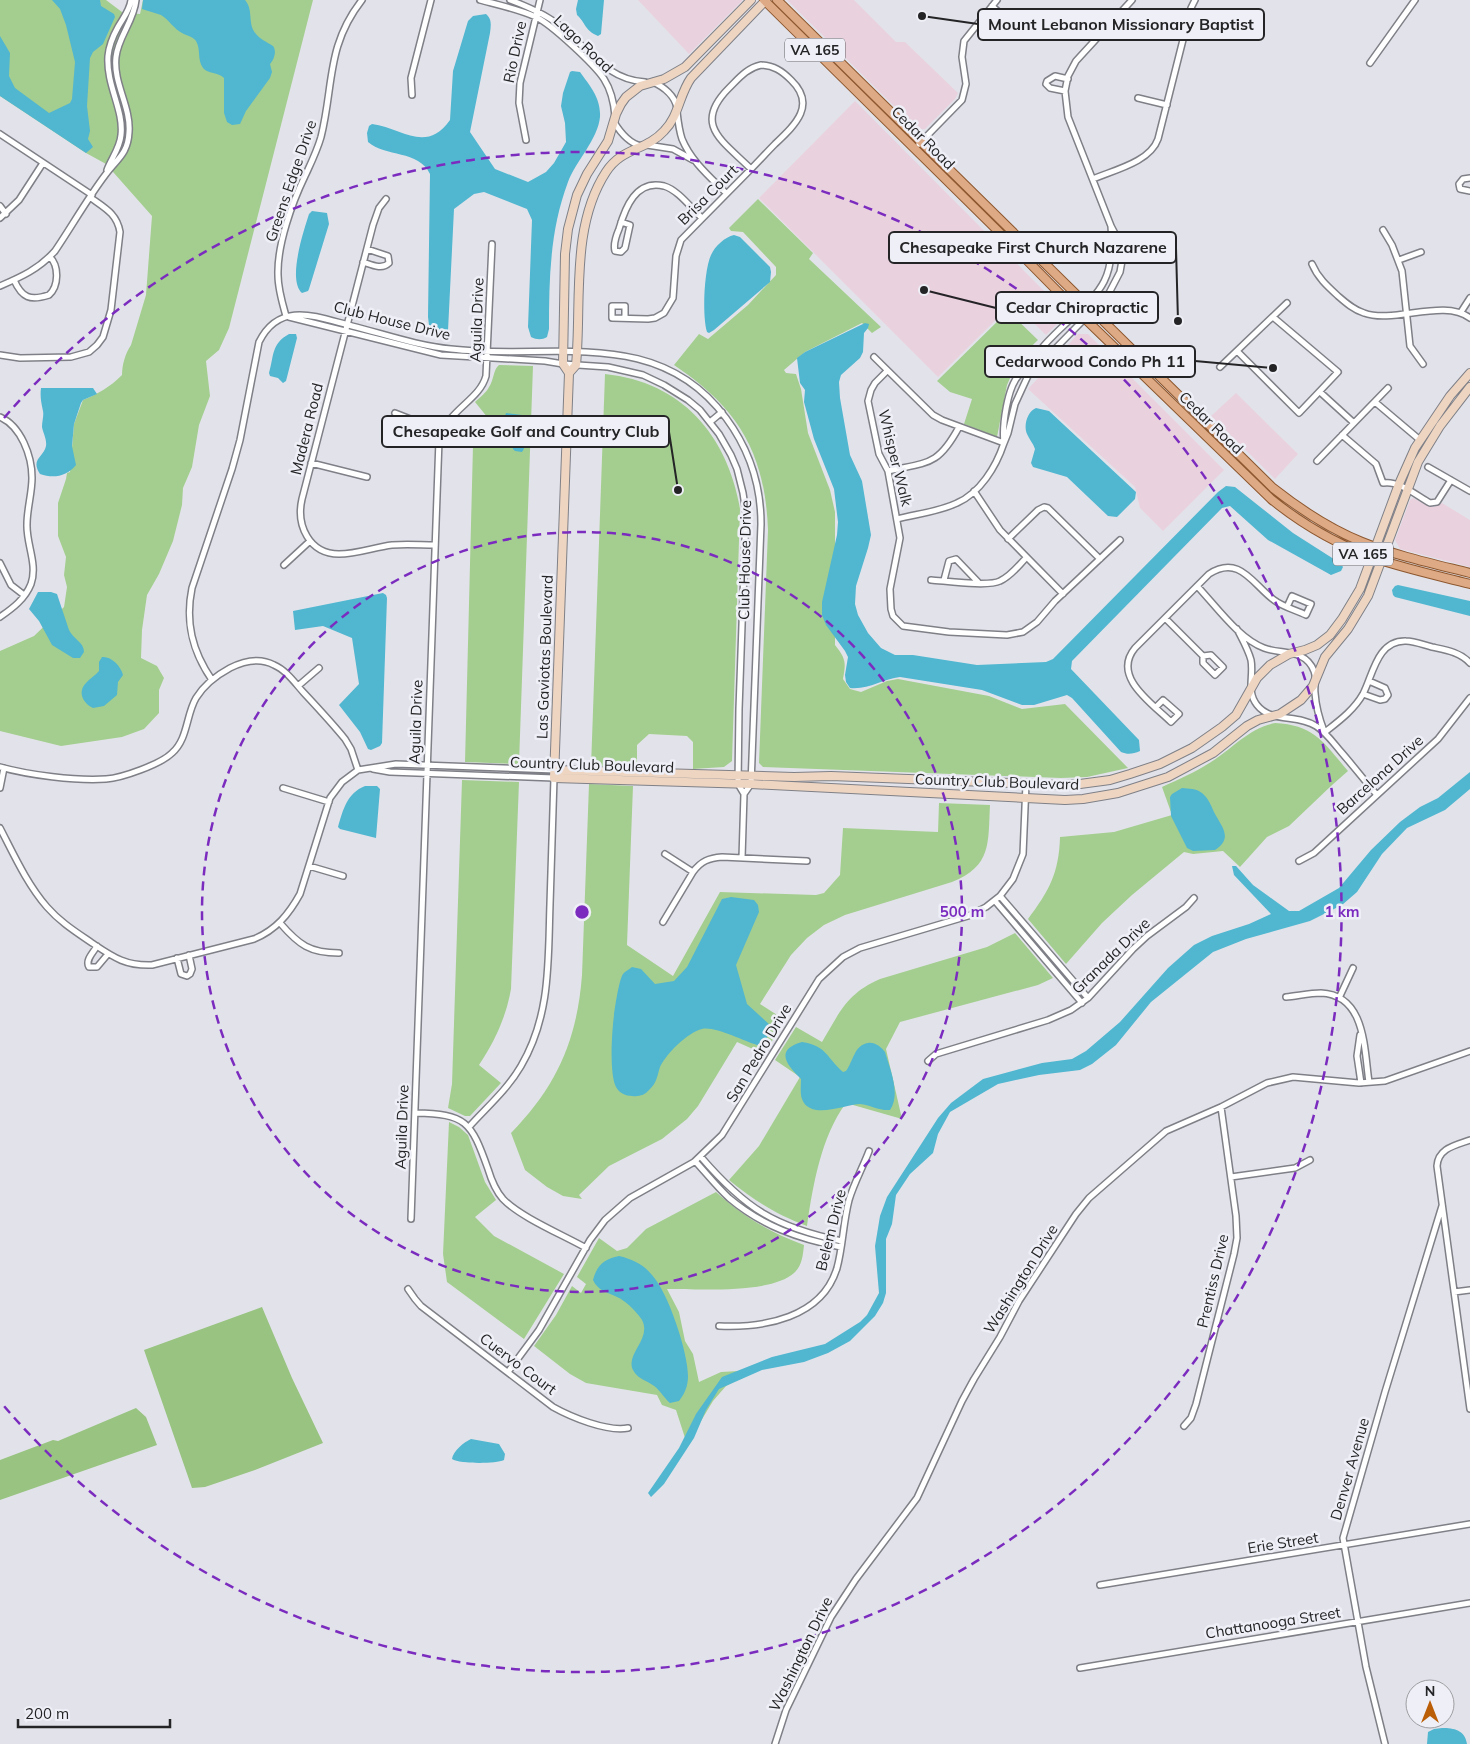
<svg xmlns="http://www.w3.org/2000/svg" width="1470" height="1744" viewBox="0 0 1470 1744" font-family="Mulish,sans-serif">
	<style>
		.commercial { fill: #e9d2de }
		.green { fill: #a4ce8f }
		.forest { fill: #98c381 }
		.water { fill: #51b6d0 }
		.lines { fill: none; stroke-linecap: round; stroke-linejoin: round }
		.street-casing { stroke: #7f8087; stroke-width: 8 }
		.secondary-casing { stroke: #7f8087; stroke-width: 10 }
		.primary-casing { stroke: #8d572f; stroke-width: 10 }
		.street { stroke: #fff; stroke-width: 5 }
		.secondary { stroke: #eed5c2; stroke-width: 8 }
		.primary { stroke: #ddaa85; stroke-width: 8 }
		.ring { fill: none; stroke: #7b2cbf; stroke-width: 2.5; stroke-dasharray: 9 6 }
		.labels { text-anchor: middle; stroke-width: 5; stroke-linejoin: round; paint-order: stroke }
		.shield { fill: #eff0f7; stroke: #616165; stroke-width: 1 }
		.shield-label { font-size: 14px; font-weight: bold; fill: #242426 }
		.street-label { font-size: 15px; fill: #242426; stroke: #eff0f7 }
		.centre { fill: #7b2cbf; stroke: #eff0f7; stroke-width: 2.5 }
		.ring-label { font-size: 15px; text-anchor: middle; font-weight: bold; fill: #7b2cbf; stroke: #eff0f7; stroke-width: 5; stroke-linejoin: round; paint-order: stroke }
		.leader { fill: none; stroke: #242426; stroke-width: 2 }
		.callout-dot { fill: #242426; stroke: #eff0f7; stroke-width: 2 }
		.callout { fill: #eff0f7; stroke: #242426; stroke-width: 2 }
		.callout-label { font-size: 16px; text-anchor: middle; font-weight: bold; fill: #242426 }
	</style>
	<rect width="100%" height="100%" fill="#e2e3ea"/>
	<path class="commercial" d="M638,0H742V1L689,54Z
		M787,0H854L896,42H905L958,93L955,99L925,129L918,130Z
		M855,101L1062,309V319L1046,335L1013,303L938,377L759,198Z
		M1078,334H1088L1224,470L1163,531L1140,508L1135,487L1028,389Z
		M1236,393L1298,454L1275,479L1211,416Z
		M1413,498L1428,506L1434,507L1442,503L1470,520V567L1400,549L1395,540L1410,500Z"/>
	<path class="green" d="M0,0H106L122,12L140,14L143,0H313L229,328L219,350L206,361L210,396L199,425L192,467L183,488L182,505L173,541L159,574L147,595L142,630L141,658L157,666L164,678L159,690V713L144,729L122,737L61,746L0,731V651L34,636L64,607L67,587L64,575L66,557L58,536V503L66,479L67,473L70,472L74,424L83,400C98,394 110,387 122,375C122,365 125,354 131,345L146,295L152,216L106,164L86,153L0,96Z
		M758,199L813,253L809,259L881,327L872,333L862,323L805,352L784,370L786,373L796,374L801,389L808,433L830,490L835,512V645C846,659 846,662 843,679L850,689L861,692L887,681L898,679L989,696L1022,709L1065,704L1128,768L1087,777L1061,778L763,767L759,763L768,530C765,452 738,408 674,365L699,334L708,339L748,305L776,275V267L743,232L731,231L729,228Z
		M1008,311L1038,340L1019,358L1007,385L997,437L964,424L972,399L950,392L937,381Z
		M499,365L533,366L519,764L465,762L473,445L492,423L475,402C480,397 486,393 489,387C494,380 493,370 499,365Z
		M605,374C682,382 727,435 740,509L732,761L724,767L693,769V742L687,736L649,734L637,745V768L591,767Z
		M1275,723C1315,725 1324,743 1348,771L1331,786L1289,826L1267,837L1240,867L1223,851L1193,854L1184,852L1132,895L1102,923L1066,964L1028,919C1049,891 1059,873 1060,837L1114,832L1172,815L1162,787C1179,779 1196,772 1211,762C1233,748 1249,728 1275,723Z
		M462,780L519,782L511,989C506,1017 495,1041 479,1065L501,1083L470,1116H465L448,1108L452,1084Z
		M589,784L633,786L627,945L673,976L720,892L816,895L824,893L840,875L843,828L938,832L939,803L990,805C988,843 992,866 952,882L845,915L824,925L807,938L791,955L760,1004L785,1020L764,1054L737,1042L698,1106L687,1119L662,1139L609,1166L579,1195L582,1199L563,1196L547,1187L525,1170L511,1133C557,1086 577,1040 582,975Z
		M1015,933L1053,978L1038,985L900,1022L886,1049L902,1119L846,1103C821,1137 813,1185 807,1226C775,1214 755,1201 729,1180L759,1146L800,1077L775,1060L796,1027L822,1042C840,1012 846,994 880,979L987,947Z
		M449,1122L459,1127L468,1135L485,1182L496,1200L475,1217L494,1236L564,1274L524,1339L447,1282L443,1254Z
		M716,1192C744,1217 769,1232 804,1245C803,1255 802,1266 794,1273C771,1294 698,1289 667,1289L679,1312L685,1341L693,1354L699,1382L721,1372L756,1370L726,1386L713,1401L687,1444L676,1410L662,1405L657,1395L586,1383L570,1374L534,1346L556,1315L572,1286L581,1293L586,1284L577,1277L599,1238L617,1251L627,1248L646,1229Z"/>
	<path class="forest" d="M262,1307L292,1378L323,1443L255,1470L205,1487L192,1488L144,1350Z
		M136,1408L146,1417L157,1445L0,1500V1460L53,1440L58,1441Z"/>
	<path class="water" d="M52,0H100L101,6L114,14L115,17L103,44L93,52L90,58L87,106L90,131L88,139L93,147L86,153L0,96V36L10,53L9,76L15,88L49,113L70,103L72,99L75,62L66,25L60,9Z
		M143,0H245C254,10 247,24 256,34C260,39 267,42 273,46C277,51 274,60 270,64L272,72L270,78L246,111L240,124L232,125L227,122L224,113V78C218,72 208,74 203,68C197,60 201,49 196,41C192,36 187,36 182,33C174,29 169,20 161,15C155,13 148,11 142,9Z
		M578,0H604L601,34L598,36C584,30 586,23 577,15L576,9Z
		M486,14C492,19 491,25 490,33L470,132L495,169L528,182L546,172L554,163L566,142L565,123L561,106L563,93L570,72L572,71L580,72C590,86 601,98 600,117C598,139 576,161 568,182C550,230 549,278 549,329L547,337C542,340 537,340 531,337L528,327L532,220L527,209L484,192L474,194L454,209L448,331L445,334L432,331L429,325L428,317L430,174C419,150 385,157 368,142L367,133L369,126L372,124C402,128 426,154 450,120L453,71L468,21L473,16Z
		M312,211L327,213L329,224L309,289L308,291L302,293C287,280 304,230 309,214Z
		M734,235L740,237L770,267L771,272L770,282L714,330L709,333L707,332C702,316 704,270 711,255C715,246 725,237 734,235Z
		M865,323L869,324L868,328L864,333L863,352L860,358L841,375L839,382L840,398L850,455L862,481L871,535L868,548L856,586L855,604L858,615L868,633L881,648L895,655H913L977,665L1046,662L1053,659L1218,492L1226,486L1235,487L1293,533L1340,563L1343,567L1341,571L1331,575L1268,540L1230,506L1222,508L1072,661L1071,669L1139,740L1140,751C1133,754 1128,755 1121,752L1072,698L1067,695L1034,705H1022L982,690L900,677C883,679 868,690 850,688L846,682L845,675L848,657L845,651L826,625L822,615V602L837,535L838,522L834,489L814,439L804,402L805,390L800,383L797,358L805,352Z
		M289,334H296L297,338L286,381L283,383L278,378L270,376L269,373C274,356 271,344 289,334Z
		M41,388H93L97,394L83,400L81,403L74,424L72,446L76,465C67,476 54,479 40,474C30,459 44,457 46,446C47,439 43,433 42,427C42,421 44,416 43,411C41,402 40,396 41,388Z
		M1036,408L1049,411L1136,492L1135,499L1117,517L1108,516L1067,477L1033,467L1031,463L1035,449C1033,443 1029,439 1027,434C1023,425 1028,411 1036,408Z
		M506,413L522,415C527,423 528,444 522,452L515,451L513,449L504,419Z
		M1398,585L1470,601V616L1395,597L1393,595L1392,590L1395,586Z
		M38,592H51L57,594L69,630C73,639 84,642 84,652L80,658H73L52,645L39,621L29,609Z
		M383,593L386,595L387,598L382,743L380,746L371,750L368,749L360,732L339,705L359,684L352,638L323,626L295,630L293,611Z
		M102,657C111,656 121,666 123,675L118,682L117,695L104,706L93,708C83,703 77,692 86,683C90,678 95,676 99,671V662Z
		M1470,772V789L1445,810L1407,828L1382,854L1357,892L1342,905L1310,921L1246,939L1213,952L1151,1002L1116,1045L1092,1064L1080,1070L1039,1075L998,1084L950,1112L938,1134L933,1153L910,1174L896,1195L892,1224L886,1239V1293L883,1303L875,1316L850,1341L828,1353L804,1362L762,1370L719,1389L706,1410L694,1438L664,1484L651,1497L648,1493L679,1448L696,1414L722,1377L772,1357L825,1344L860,1322L867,1315L879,1293L875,1246L880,1216L887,1197L938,1118L951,1103L983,1079L1042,1063L1072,1059L1086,1051L1120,1022L1168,968L1194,945L1212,936L1249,924L1271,914L1234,875L1232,866H1236L1253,885L1289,911H1299L1339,888L1371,850L1400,822L1420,807L1438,798Z
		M365,786H377L380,789L376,838L340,829L338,827C343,810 347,793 365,786Z
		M1182,788C1189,789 1196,788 1202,793C1208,798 1211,805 1214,812C1221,826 1234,838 1215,850L1193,851L1187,848L1171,816L1170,797L1172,794Z
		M731,897L754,900L758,905L759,912L736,965L747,1004L770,1025C771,1033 766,1040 761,1045H757C743,1041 715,1026 702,1029C688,1032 666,1054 660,1067C657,1076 657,1083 649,1090C645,1095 639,1097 632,1096C626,1096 619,1093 616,1087C609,1073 612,1031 614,1015C615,1007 619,980 623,974C625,971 630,969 632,967L641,969L655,984L674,981L687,967L722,899Z
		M802,1042C827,1046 826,1057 843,1072L846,1071C853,1062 854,1045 868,1043C875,1042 881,1047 885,1052C890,1069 901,1094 890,1110C880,1111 870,1105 860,1104C846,1104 810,1121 802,1099C800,1094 801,1085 801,1079C787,1065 774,1050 802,1042Z
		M619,1256C632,1259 643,1264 652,1275C668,1292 688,1352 688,1376C688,1386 685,1393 679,1401L670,1403C663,1397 659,1388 651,1384C645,1380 637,1378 633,1370C625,1354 652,1339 642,1320C638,1313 625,1300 617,1297C607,1292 598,1291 593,1280C597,1265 604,1259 619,1256Z
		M471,1439L499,1444L505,1454L504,1460C495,1464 460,1464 452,1459C453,1451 464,1442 471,1439Z
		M1442,1728C1454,1728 1465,1730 1467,1744H1427L1428,1732L1434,1729Z"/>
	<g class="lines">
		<defs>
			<path id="street" d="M480,0C499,5 518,9 536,17C552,25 594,64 604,79C611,90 614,103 615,116
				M510,0C529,7 548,15 564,29C590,51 608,80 645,82
				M992,6L1009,21L1020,26
				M1370,63L1415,0
				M761,65C774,66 781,70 791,80C817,105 795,125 775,144C767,152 759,161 751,169C723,141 692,125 729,88C739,78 747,68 761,65Z
				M653,82C664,87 675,96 677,108
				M1065,91L1050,88L1046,84L1047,81L1055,76L1068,79
				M412,95L411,78L431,0
				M1138,98L1167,105
				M677,112C678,121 679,130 682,139C691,161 710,177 726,193
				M614,122C620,132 629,143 641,146
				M0,134L92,195
				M526,140L519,103L520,83L540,0
				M919,144L962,100L966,84L962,57L964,41L997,0
				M647,145L673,149L693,160
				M107,170C111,159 120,148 121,135C124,110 106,85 108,56C109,46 113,36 118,27C123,18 130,10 131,0
				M1470,178L1463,179L1459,184L1460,189L1470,191
				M1093,179C1114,170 1150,162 1158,139L1191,8L1195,0
				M386,199L379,208L373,225L302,499C296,525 309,554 339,554C357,554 375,547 392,545C407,544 421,545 435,545
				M0,206L6,214
				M0,218L19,200L43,163
				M621,222L630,225L625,248L621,252L615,251C613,244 616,236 619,229C625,208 636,179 664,186C678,190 691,208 702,218
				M1111,226C1116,287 1096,294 1056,333C1043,346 1039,349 1032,367L1045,359L1108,295L1120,272L1123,255L1121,245L1111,226L1068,117L1065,91L1068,76L1076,61L1132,0
				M1383,230L1392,245L1402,271L1410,346L1423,364
				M1399,260L1421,252
				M363,262C372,265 382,270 389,263L388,256L367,249
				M1312,264C1318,278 1327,286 1338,296C1346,303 1354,310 1364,313C1394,324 1444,298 1470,318
				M14,280C22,298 30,301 49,295C59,286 59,266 50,257
				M0,286C21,277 39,269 55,251C72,226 87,199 106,174C117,159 128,154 129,132C131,107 113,83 116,57C118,37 134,21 136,0
				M1461,312L1470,298
				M286,316C282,302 278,289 278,275C277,245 292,203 305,176C311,163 317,151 321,137C334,85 326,46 362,0
				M289,317L441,355L545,361L563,364L608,367L643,375L664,385L688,400L700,410L719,434L731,455L737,469L743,493L746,513L739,709L738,784L744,794L742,858
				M625,318V306H612V318L648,319L655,318L664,313L673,298L676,256L681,240L751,169
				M1237,351L1299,413L1338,372L1273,317
				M0,355L20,358L71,357L89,352L97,345L103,337L111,310L120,232C117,214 105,208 91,198
				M874,357L933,415L942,420L1004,443C996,467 980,493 957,503C938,512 916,514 897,519
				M1032,367L1015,404L1008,433L1004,443C1002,426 1007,388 1019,375C1022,372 1028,369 1032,367Z
				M1220,367L1287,303
				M887,371L875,383L871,390L868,401L879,454L888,471L900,538L890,589L891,609L893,616L903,626L949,632L1007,635L1023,632L1037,622L1055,601L1120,540
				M1320,392L1354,423
				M1375,402L1420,440
				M395,413L441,431
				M0,417C21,426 32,456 32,478C32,493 27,509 27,524C26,544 38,564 31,584C25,599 13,608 0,617
				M710,422L722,412
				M1342,435L1376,464L1383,483C1399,480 1417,496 1430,503L1437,502L1451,480
				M1317,461L1388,388
				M311,463L367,477
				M1428,467L1470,491
				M888,471C928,462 938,466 959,427
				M974,491L1000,530L1063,594
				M1008,539L1038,510L1044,507L1048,508L1100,559
				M0,563L11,585L24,595
				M284,565L310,541
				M931,580C946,581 988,587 1000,581C1011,576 1018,566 1026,558
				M944,580L949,561L956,559L978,582
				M1197,586C1216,606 1239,639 1264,648C1282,655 1305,648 1314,671C1317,678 1314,686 1315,693C1316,707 1319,718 1324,731
				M1165,618L1203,656V663L1215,675L1223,667L1211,655L1203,656
				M1237,629C1242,639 1248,649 1251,660C1254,676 1246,691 1257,705C1271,723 1297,714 1316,726C1327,733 1334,744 1342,753C1354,767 1365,781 1377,795
				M212,680C192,651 185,622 192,588L232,469L240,440L259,342C280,300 317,317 352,326C384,334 418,346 451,349C549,361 657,324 726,418C749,449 761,485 761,524L751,784L744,794
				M298,686L319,668
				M1363,694L1380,700L1385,699L1388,695L1385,688L1369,681
				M1156,707L1163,700L1179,714L1171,722C1153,704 1111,677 1135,648L1209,574C1240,554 1253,585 1274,600C1283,607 1296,610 1306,615L1311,604L1292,596L1287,607
				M1325,732C1339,721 1354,710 1363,694C1373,675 1377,640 1406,641C1414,641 1424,645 1432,647C1446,650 1460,652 1470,663
				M0,767C29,775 75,781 106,779C122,778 161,764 172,753C188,739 186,715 196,698C204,685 217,675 230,668C244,661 259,657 274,665C286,670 295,683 304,693C318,708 332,723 345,739L351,749L358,770
				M373,769L390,772L554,778C553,820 551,862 550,904C548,961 551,1015 521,1066C507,1090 487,1107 469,1127
				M0,788L4,768
				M283,788L329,802
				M0,828C14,855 27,884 47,907C60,922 76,932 92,943C113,957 125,966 152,965L254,939C276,930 289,914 300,894L330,798L342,782L358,770L396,764L555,770
				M665,854L693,872
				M1299,861L1314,853L1438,739L1470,698
				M309,866L343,876
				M1000,896L1088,998
				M995,901L1082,1003
				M663,922L693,872C701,861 709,858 722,857L807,861
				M280,923C299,945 310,953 339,953
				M97,946C93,953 85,960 89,967H97L108,954
				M177,958L181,974L187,976L190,974L192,969L189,955
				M1286,997C1297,996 1310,993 1321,993C1366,995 1364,1049 1369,1082
				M1339,998L1353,968
				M1360,1035L1357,1056L1361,1083
				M928,1061L936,1054L1048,1020L1071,1010L1088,998L1133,949L1147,936L1186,907L1194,898
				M415,1113C466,1114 471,1121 488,1169C491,1179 495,1190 503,1199C520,1217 563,1235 586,1248
				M1470,1140C1456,1145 1438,1148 1437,1166L1470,1409
				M701,1157C745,1208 774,1227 842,1241
				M695,1161C706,1173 717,1187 729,1198C762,1226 799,1239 841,1247
				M1231,1177L1295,1168L1310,1160
				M411,1219L439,440C448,409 479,401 486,376L492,244
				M408,1289L415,1299L421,1306L553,1407C571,1417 607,1432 628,1428
				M1454,1292L1470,1290
				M719,1326C764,1328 822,1318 837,1268C843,1246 843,1223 849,1200C854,1183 863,1167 869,1151
				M508,1372L539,1330L590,1240L605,1220L630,1198L694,1162L722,1135L819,979L843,957L860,948L968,916L986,907L1000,896L1013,879L1023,854L1026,784
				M1184,1426L1191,1418L1196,1404L1234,1254L1237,1238L1236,1216L1221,1107
				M1100,1585L1470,1524
				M1080,1668L1470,1603
				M775,1744L786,1710L831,1617L856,1579L917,1498L962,1401L974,1379L1000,1337L1019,1301L1076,1214L1089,1198L1166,1131L1221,1107L1267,1083L1293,1077L1359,1083L1385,1081L1470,1051
				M1385,1744L1366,1667L1343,1538L1385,1392L1442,1206"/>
			<path id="secondary" d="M751,0L685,67L664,79L640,86L626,97L621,104L616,114L608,141L587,174L577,195L568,229L565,254L563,364L569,373L554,778L751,784L1065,800L1083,799L1118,793L1168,777L1213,753L1247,726L1258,720L1280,714L1301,700L1313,686L1325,657L1348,629L1368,596L1418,462L1440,426L1470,387
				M569,373L576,365C582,303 570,227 606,172C622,147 646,151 664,131C679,116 679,95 691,78L766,0
				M555,770L794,777L831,776L1061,785L1080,784L1110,780L1130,774L1160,764L1192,748L1222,727L1236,715L1257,678L1270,665L1289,654L1305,650L1317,645L1330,635L1342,619L1360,589L1399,484L1415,448L1450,396L1470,373"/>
			<path id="primary" d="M764,0L996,229L1078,312L1271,499C1303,525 1338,545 1377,559C1407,569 1439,576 1470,584
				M777,0L1273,488C1301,510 1330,529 1362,542C1397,556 1434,564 1470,573"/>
		</defs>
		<use href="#street" class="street-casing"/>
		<use href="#secondary" class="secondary-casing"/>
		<use href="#primary" class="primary-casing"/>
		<use href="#street" class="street"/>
		<use href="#secondary" class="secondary"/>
		<use href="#primary" class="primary"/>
	</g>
	<g class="ring">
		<circle cx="582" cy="912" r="380"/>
		<path d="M4 418A760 760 0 1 1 4 1406"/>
	</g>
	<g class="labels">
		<g class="shield">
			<rect x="785" y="38.5" width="60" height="23" rx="4"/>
			<rect x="1333" y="542.5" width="60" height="23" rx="4"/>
		</g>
		<g class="shield-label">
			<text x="815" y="55">VA 165</text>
			<text x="1363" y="559">VA 165</text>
		</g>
		<g class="street-label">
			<text transform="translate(583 44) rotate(44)" y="5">Lago Road</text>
			<text transform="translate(515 52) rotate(-78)" y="5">Rio Drive</text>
			<text transform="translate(923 138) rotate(45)" y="5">Cedar Road</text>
			<text transform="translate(291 181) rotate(-71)" y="5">Greens Edge Drive</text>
			<text transform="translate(708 195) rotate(-45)" y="5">Brisa Court</text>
			<text transform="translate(477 320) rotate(-88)" y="5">Aguila Drive</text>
			<text transform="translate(392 321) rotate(14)" y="5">Club House Drive</text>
			<text transform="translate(1211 423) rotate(44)" y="5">Cedar Road</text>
			<text transform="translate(307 429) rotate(-76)" y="5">Madera Road</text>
			<text transform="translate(895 458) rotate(76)" y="5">Whisper Walk</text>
			<text transform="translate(745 560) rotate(-89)" y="5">Club House Drive</text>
			<text transform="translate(545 657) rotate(-88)" y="5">Las Gaviotas Boulevard</text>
			<text transform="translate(416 722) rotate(-88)" y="5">Aguila Drive</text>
			<text transform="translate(592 765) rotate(2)" y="5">Country Club Boulevard</text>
			<text transform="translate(1380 775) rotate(-42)" y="5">Barcelona Drive</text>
			<text transform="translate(997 782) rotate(2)" y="5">Country Club Boulevard</text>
			<text transform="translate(1111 956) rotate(-44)" y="5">Granada Drive</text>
			<text transform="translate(759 1053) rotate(-59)" y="5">San Pedro Drive</text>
			<text transform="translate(402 1127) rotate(-88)" y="5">Aguila Drive</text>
			<text transform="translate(831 1230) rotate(-76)" y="5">Belem Drive</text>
			<text transform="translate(1021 1279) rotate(-58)" y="5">Washington Drive</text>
			<text transform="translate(1213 1281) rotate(-77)" y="5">Prentiss Drive</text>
			<text transform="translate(518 1364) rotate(37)" y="5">Cuervo Court</text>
			<text transform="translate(1350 1469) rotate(-74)" y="5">Denver Avenue</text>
			<text transform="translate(1283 1543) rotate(-9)" y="5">Erie Street</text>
			<text transform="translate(1273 1623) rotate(-9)" y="5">Chattanooga Street</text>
			<text transform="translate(801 1654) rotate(-64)" y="5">Washington Drive</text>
		</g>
	</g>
	<circle cx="582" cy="912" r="8" class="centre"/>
	<g class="ring-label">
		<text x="962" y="917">500 m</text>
		<text x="1342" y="917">1 km</text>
	</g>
	<path class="leader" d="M922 16L978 24M1178 321L1176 248M924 290L996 308M1273 368L1195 361M678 490L669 432"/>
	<g class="callout-dot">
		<circle cx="922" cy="16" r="5"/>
		<circle cx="1178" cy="321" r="5"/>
		<circle cx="924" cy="290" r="5"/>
		<circle cx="1273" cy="368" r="5"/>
		<circle cx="678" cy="490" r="5"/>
	</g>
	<g class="callout">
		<rect x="978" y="9" width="286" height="31" rx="5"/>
		<rect x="889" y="232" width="287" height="31" rx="5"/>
		<rect x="996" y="292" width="162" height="31" rx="5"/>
		<rect x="985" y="346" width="210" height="31" rx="5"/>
		<rect x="382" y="416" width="287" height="31" rx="5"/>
	</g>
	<g class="callout-label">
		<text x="1121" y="30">Mount Lebanon Missionary Baptist</text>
		<text x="1033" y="253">Chesapeake First Church Nazarene</text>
		<text x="1077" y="313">Cedar Chiropractic</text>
		<text x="1090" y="367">Cedarwood Condo Ph 11</text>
		<text x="526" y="437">Chesapeake Golf and Country Club</text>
	</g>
	<g transform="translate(1430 1704)"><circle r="24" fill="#eff0f7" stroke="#9e9ea3"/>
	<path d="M0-4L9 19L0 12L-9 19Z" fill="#ba5e08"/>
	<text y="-8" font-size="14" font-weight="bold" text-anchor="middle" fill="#242426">N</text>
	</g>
	<path d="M18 1719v8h152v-8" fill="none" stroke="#242426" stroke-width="2.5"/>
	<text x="25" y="1719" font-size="15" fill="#242426" stroke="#eff0f7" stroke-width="4" paint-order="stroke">200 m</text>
</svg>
